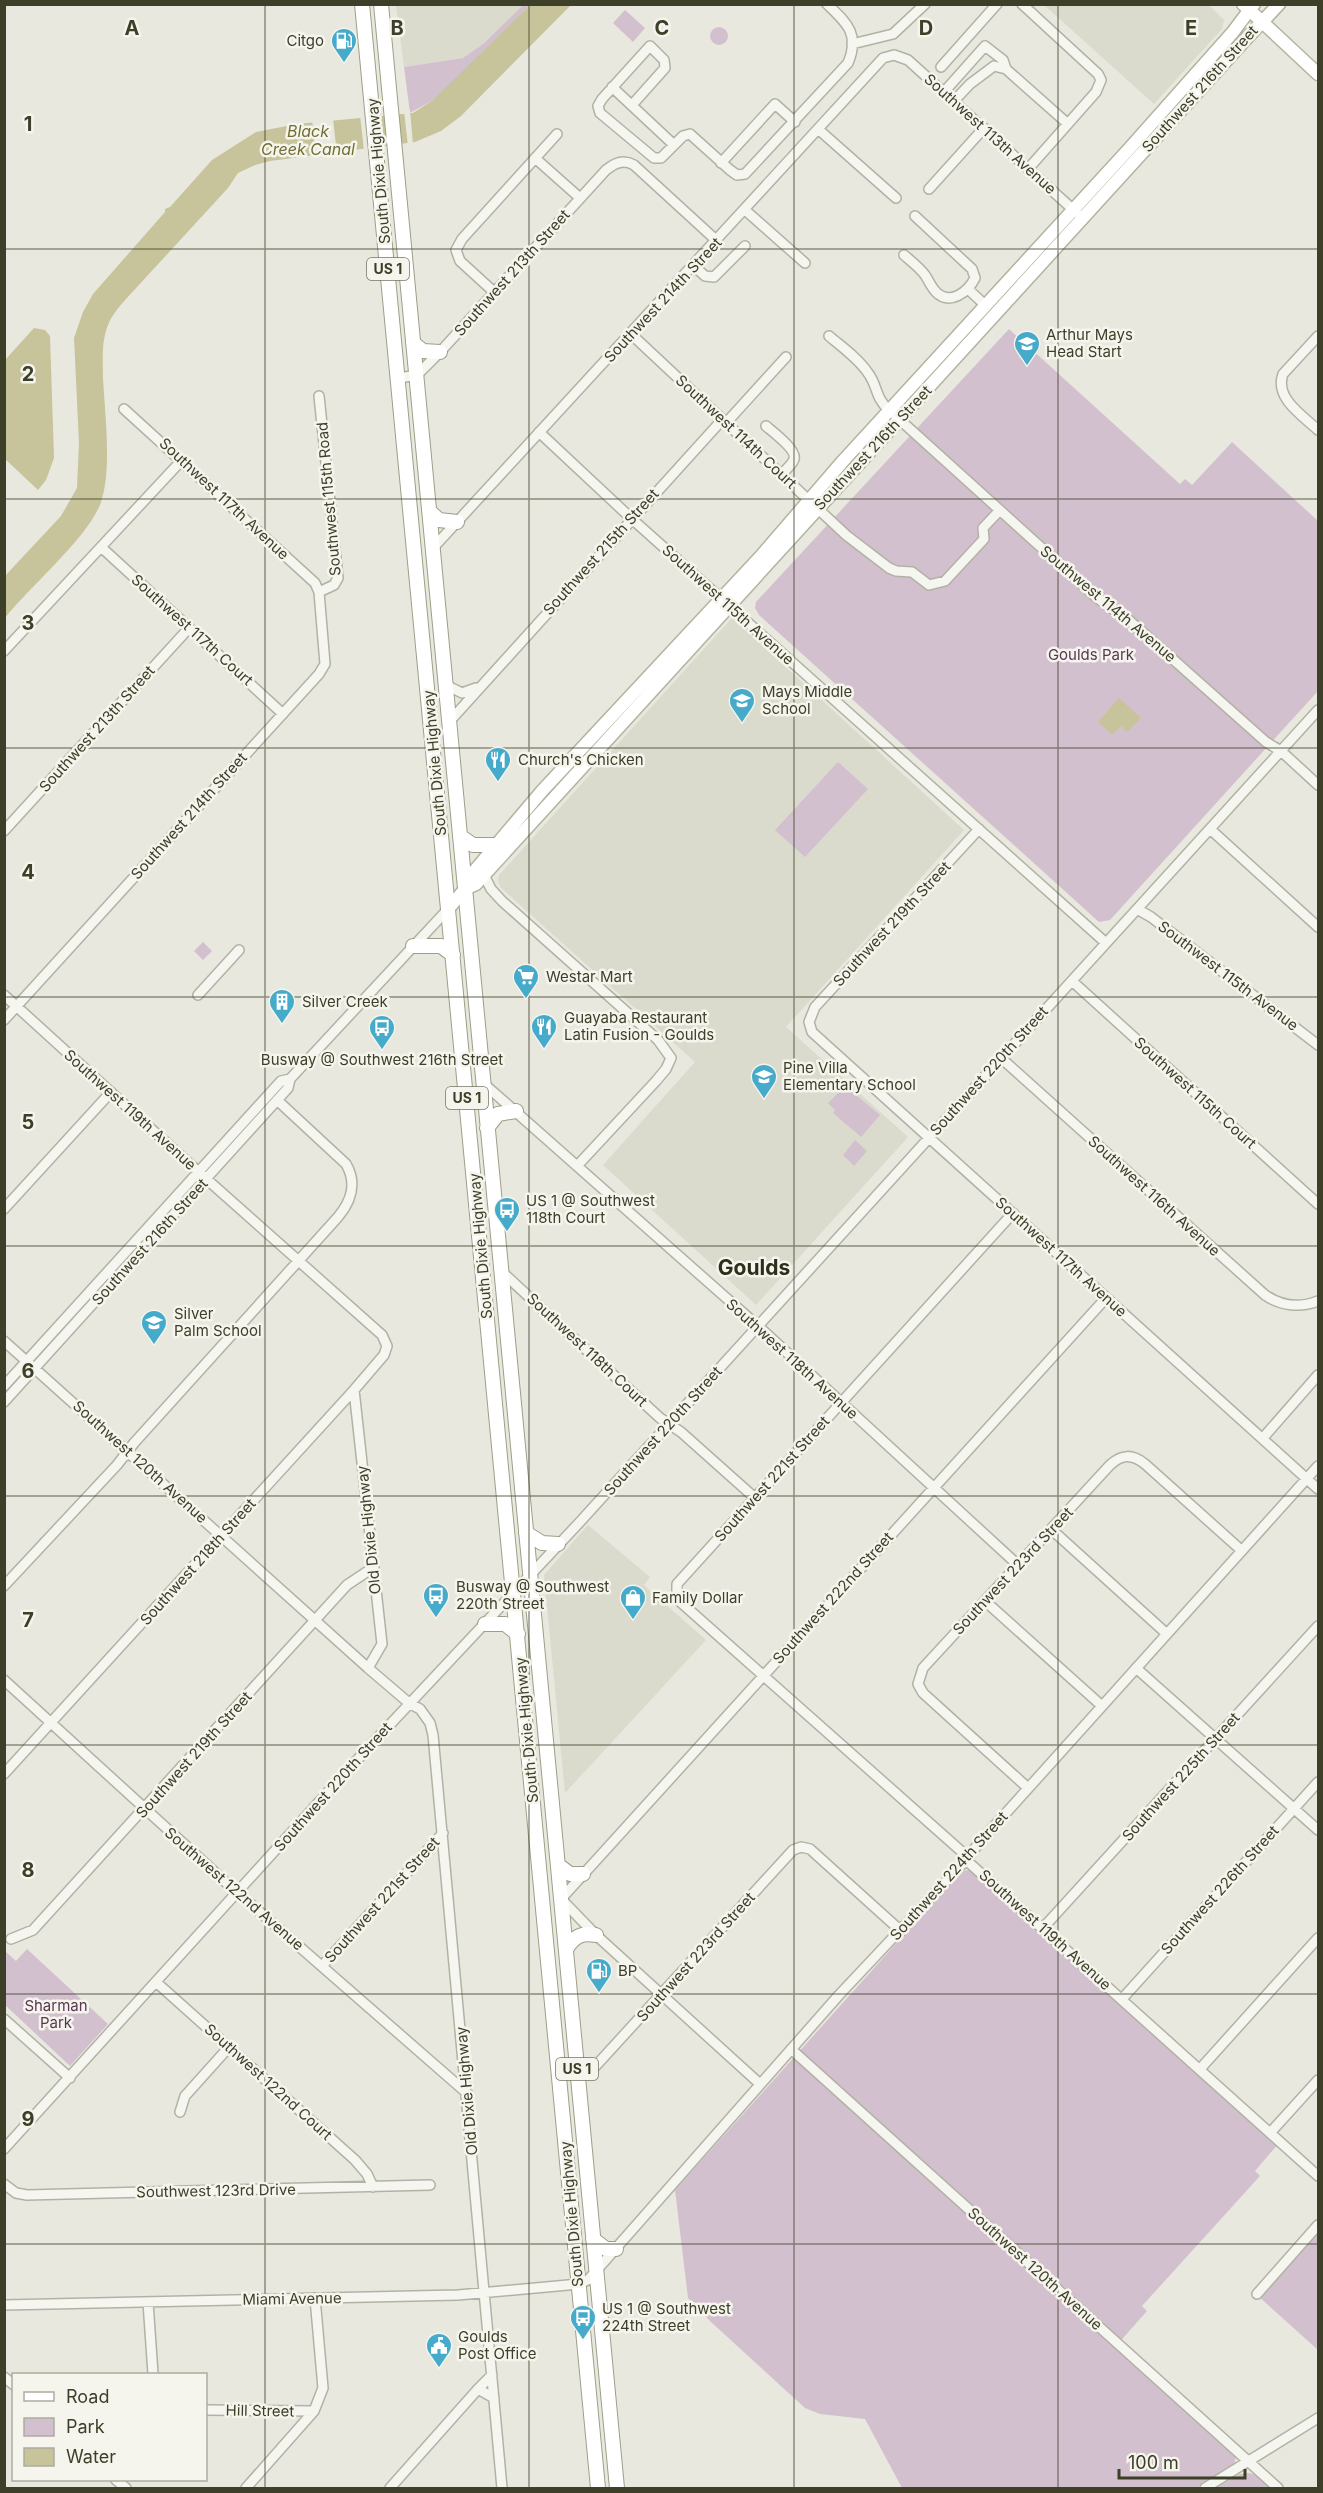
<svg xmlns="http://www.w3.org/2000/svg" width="1323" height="2493" viewBox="0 0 1323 2493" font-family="Inter,sans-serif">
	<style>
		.built { fill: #dadacd }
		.green { fill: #d2c0cf }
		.water { fill: #c7c39b }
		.pier { fill: #e8e8df }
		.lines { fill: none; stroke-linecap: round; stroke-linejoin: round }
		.minor-casing { stroke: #b2b2a4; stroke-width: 12 }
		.major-casing { stroke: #b3b39f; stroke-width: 15 }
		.highway-casing { stroke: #9e9e87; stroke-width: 16 }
		.minor { stroke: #f6f6f1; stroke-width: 9 }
		.major { stroke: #fff; stroke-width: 12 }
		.highway { stroke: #fff; stroke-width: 14 }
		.grid { fill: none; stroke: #3e3f28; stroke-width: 1.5; stroke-opacity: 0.55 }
		.labels { text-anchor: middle; stroke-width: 5; stroke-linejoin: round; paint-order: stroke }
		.shield { fill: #f5f5ee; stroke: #757663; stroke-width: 1.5 }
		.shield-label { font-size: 14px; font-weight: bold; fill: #3e3f28 }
		.poi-label { font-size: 15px; fill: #3e3f28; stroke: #f5f5ee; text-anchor: start }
		.street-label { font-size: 15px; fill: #3e3f28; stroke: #f5f5ee }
		.park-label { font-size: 15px; fill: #5a3653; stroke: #f5f5ee }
		.water-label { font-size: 16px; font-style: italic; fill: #716e33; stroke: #f5f5ee }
		.district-label { font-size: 21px; font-weight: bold; fill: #2e2f1b; stroke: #f5f5ee }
		.grid-label { font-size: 20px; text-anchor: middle; font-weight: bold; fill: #3e3f28; stroke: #f5f5ee; stroke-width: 5; stroke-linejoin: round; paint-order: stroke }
	</style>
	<rect width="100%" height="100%" fill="#e8e8df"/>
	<path class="built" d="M396,5H523L483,44L463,58L404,67Z
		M1044,5H1209L1224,20L1222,29L1154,104Z
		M732,618L964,830L786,1027L908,1137L756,1305L603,1165L695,1062L501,888L498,881L499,875Z
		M588,1525L650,1577L644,1585L706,1640L565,1793L544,1575Z"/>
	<path class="green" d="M523,5H530L446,88L433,100L410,113L404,67L463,58L483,44Z
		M625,10L645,28L633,42L613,23Z
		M710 36a9 9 0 1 1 18 0a9 9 0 1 1-18 0Z
		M1009,329L1180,484L1185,479L1192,485L1232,442L1318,521V691L1110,920L1099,922L759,615L755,608L756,602Z
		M838,762L868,789L805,857L775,830Z
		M203,942L212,951L203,960L194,951Z
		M845,1086L880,1115L861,1137L833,1113L835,1110L828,1103Z
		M855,1140L867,1151L854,1166L843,1155Z
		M968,1870L973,1871L1278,2144L1255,2171L1260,2176L1142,2306L1147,2311L1116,2346L1234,2454L1236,2457L1233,2467L1196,2488H902L865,2419L820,2414L805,2408L711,2322L688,2298L675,2190L953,1880L963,1871Z
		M27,1949L108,2024L70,2066L5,2005V1951L16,1961Z
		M1318,2228V2350L1257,2295Z
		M1249,2473L1256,2475L1272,2488H1216L1240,2474Z"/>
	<path class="water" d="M530,5H571L461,116L441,131L415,142L270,161L255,165L238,173L228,188L126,299C119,307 112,315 108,325C101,342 103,362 103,379C105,414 112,470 101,502C89,537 29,587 5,618L4,577L61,516L77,488L79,443L74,338L83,312L93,294L165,212V209L170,207L212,160L256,132L297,124L413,113L433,100Z
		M34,328L45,330L50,336L54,458L46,480L38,490L4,458L5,360Z
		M1119,698L1141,718L1127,732L1121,726L1112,735L1098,722Z"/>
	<path class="pier" d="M410,110L413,145L408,146L404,111Z
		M379,111L382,148L364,151L360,115Z
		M333,118L337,155L316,159L312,120Z"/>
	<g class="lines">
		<defs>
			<path id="minor" d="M1022,4L1098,74L1101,80L1096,92L1028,169
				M852,44L893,34L925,4
				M941,67L997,4
				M612,87L674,145
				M944,92L985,46L1003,60L1006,69
				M954,101L970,84L994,66L1006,69L1068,124
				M632,105L665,68L664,60L650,46L602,99L598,106L600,113L654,158H661L683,136L690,134L730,170L737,175L745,174L848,63C860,34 847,23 827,4
				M818,129L896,198
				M535,158L580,198
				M721,163L775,104L795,122
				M929,189L984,128
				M745,210L805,263
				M904,255C911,261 920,268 925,275C929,281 931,287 936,292C950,306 968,292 975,278L972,269L915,216
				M694,266L705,276L714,277L745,246
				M968,289L986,306
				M494,292L460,261L456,250L462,239L557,134
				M631,334L846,535L889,568L896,571L912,572L929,585L945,581L984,539L983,528L1000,510
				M829,336C842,347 859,359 868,373C878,386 875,398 889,410L1096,597L1131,622L1266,742L1281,751L1318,785
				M1318,336L1283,374C1274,398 1303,416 1318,430
				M399,378L417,375L440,352L606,170C615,163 623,159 634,165L717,241
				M726,423L786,357
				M766,426C773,432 797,450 794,459C793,464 785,470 782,474
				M539,432L632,519L1106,943
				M101,547L283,714
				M433,548L883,58L894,55L908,60L1078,214
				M319,592L334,585L338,578L319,396
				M4,651L182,460
				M446,685L462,693L476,688
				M449,722L722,420
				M979,829L815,1007L809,1022L812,1032L1318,1489
				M1210,829L1318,927
				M4,831L189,628
				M484,875L491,889L502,901L658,1040L671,1058L666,1069L656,1081L577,1166
				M1137,909L1151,917L1318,1045
				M1072,981L1318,1204
				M4,995L193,1167L382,1335L387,1346L384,1355L354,1390L4,1774
				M198,995L239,950
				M4,1020L319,674L325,664L319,592L315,583L124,409
				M1001,1058L1265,1295C1281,1306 1300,1308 1318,1301
				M483,1083L758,1326L1018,1565
				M4,1209L111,1092
				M1013,1213L677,1584V1599L961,1851L966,1860L1318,2176
				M501,1271L660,1418L681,1432L755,1498
				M4,1341L368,1668L409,1703L420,1709L430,1723L433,1735L502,2488
				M4,1386L281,1081L290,1079
				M354,1390L382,1644L368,1668
				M4,1402L288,1088L290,1079L449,908
				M1263,1438L1318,1375
				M1051,1529L1167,1634
				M4,1586L117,1465L134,1443L338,1217C352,1200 357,1183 346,1164L277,1100
				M985,1601L1102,1706
				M1136,1668L1318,1830
				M4,1680L231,1887L468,2094
				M1028,1788L923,1693L918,1684L923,1668L1110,1465C1122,1454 1132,1454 1145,1464L1241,1550
				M1043,1928L1318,1626
				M11,1939L33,1930L347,1585L374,1567
				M322,1966L443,1833
				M156,1982L355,2160L367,2174L373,2187
				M1122,1999L1318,1782
				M4,2019L70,2078
				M791,2049L1278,2488
				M1200,2069L1318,1938
				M592,2070L793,1850L801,1847L810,1849L901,1931
				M760,2084L596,1935L561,1899L1106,1298
				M180,2112L185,2096L229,2047
				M1270,2133L1318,2080
				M4,2149L368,1748L578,1524L1318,710
				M4,2184L16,2193L27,2195L430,2185
				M1257,2294L1318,2225
				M148,2302L153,2374
				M4,2305L458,2295L579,2284L588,2280L839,1995L966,1860L979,1843L1318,1466
				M492,2375L478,2389L494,2398
				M4,2377L14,2385
				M206,2410L314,2411
				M116,2480L126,2488
				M246,2488L314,2411L323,2388L315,2298
				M390,2488L478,2389
				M1205,2488L1318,2418"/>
			<path id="major" d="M1243,4L1318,74
				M465,888L471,875L542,791L762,555L843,461L1129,149L1233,32L1254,4
				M449,908L465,889L476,884L484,875L1245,40L1279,4"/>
			<path id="highway" d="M362,4L598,2488
				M381,4L617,2488
				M413,343L423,351L440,352
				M429,511L439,520L457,522
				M460,836L473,845H498
				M413,946H441L453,955
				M487,1128L498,1114L516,1111
				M526,1533L542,1543L558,1544
				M485,1624H505L518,1634
				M558,1865L570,1874H583
				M566,1949C574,1937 581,1932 596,1935
				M593,2239L606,2249H616"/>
		</defs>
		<use href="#minor" class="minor-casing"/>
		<use href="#major" class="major-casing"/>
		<use href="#highway" class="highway-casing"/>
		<use href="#minor" class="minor"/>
		<use href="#major" class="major"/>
		<use href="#highway" class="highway"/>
	</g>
	<path class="grid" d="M265,4V2488M529,4V2488M794,4V2488M1058,4V2488M4,249H1318M4,499H1318M4,748H1318M4,997H1318M4,1246H1318M4,1496H1318M4,1745H1318M4,1994H1318M4,2244H1318"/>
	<defs>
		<symbol id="fuel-pin" viewBox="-11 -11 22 30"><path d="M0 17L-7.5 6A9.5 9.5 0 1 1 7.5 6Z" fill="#46aaca" stroke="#f5f5ee"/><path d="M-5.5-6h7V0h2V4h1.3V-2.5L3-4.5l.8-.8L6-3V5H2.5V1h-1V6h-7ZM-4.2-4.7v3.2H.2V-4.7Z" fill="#fff"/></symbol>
		<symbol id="school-pin" viewBox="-11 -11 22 30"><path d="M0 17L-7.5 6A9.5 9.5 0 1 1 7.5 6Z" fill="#46aaca" stroke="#f5f5ee"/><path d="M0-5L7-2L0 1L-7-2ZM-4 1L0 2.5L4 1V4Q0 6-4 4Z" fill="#fff"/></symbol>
		<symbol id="restaurant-pin" viewBox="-11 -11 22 30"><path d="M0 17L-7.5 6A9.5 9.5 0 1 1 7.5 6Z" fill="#46aaca" stroke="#f5f5ee"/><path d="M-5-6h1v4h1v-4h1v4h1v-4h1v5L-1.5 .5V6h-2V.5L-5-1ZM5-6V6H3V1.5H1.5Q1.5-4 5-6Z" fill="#fff"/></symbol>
		<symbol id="supermarket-pin" viewBox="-11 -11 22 30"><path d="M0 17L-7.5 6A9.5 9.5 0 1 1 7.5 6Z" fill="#46aaca" stroke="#f5f5ee"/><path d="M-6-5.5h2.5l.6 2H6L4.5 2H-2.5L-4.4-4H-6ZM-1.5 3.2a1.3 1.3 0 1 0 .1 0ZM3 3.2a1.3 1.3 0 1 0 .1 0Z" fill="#fff"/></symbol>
		<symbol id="building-pin" viewBox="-11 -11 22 30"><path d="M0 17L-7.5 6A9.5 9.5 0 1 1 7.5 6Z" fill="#46aaca" stroke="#f5f5ee"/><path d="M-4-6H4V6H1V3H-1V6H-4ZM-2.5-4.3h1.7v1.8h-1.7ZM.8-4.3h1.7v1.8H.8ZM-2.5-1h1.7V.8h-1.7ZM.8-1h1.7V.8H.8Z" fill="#fff"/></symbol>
		<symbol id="bus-pin" viewBox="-11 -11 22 30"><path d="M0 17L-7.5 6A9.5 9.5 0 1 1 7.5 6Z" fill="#46aaca" stroke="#f5f5ee"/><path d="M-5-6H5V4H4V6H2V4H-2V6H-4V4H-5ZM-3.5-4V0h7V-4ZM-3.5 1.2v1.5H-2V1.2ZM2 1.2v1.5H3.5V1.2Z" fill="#fff"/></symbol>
		<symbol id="shop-pin" viewBox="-11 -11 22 30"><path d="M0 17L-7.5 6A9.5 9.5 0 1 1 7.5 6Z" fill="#46aaca" stroke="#f5f5ee"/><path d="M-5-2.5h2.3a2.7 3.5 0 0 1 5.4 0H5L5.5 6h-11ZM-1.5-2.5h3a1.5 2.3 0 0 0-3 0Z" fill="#fff"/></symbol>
		<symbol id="civic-pin" viewBox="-11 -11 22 30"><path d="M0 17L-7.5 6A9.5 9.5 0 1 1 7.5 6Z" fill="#46aaca" stroke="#f5f5ee"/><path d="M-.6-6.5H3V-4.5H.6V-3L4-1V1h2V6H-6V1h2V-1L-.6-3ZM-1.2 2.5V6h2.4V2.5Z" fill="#fff"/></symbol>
	</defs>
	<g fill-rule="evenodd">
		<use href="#fuel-pin" x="329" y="26" width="30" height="40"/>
		<use href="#school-pin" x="1012" y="329" width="30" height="40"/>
		<use href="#school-pin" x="727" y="686" width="30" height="40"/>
		<use href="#restaurant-pin" x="483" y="745" width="30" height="40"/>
		<use href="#supermarket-pin" x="511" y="962" width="30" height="40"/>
		<use href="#building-pin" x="267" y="987" width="30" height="40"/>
		<use href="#restaurant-pin" x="529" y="1012" width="30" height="40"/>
		<use href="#bus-pin" x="367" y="1013" width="30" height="40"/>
		<use href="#school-pin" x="749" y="1062" width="30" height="40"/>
		<use href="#bus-pin" x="492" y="1195" width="30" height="40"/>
		<use href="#school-pin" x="139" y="1308" width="30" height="40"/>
		<use href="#bus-pin" x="421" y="1581" width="30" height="40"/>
		<use href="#shop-pin" x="618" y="1583" width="30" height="40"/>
		<use href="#fuel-pin" x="584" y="1956" width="30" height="40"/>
		<use href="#bus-pin" x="568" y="2303" width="30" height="40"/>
		<use href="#civic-pin" x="424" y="2331" width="30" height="40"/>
	</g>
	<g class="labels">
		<g class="shield">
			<rect x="367" y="258" width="42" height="22" rx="4.5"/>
			<rect x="446" y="1087" width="42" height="22" rx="4.5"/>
			<rect x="556" y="2058" width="42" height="22" rx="4.5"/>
		</g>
		<g class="shield-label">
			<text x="388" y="274">US 1</text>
			<text x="467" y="1103">US 1</text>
			<text x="577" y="2074">US 1</text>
		</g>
		<g class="poi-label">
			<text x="324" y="46" text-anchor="end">Citgo</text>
			<text x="1046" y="340">Arthur Mays<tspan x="1046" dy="17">Head Start</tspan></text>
			<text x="762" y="697">Mays Middle<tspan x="762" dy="17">School</tspan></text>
			<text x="518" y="765">Church's Chicken</text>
			<text x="546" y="982">Westar Mart</text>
			<text x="302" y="1007">Silver Creek</text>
			<text x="564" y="1023">Guayaba Restaurant<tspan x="564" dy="17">Latin Fusion - Goulds</tspan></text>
			<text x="382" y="1065" text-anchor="middle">Busway @ Southwest 216th Street</text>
			<text x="783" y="1073">Pine Villa<tspan x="783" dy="17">Elementary School</tspan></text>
			<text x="526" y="1206">US 1 @ Southwest<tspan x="526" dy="17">118th Court</tspan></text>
			<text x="174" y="1319">Silver<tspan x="174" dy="17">Palm School</tspan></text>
			<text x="456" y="1592">Busway @ Southwest<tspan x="456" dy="17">220th Street</tspan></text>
			<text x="652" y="1603">Family Dollar</text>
			<text x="618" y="1976">BP</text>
			<text x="602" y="2314">US 1 @ Southwest<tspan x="602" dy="17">224th Street</tspan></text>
			<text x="458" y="2342">Goulds<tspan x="458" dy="17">Post Office</tspan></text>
		</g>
		<g class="street-label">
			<text transform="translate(1200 89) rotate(-48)" y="5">Southwest 216th Street</text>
			<text transform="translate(990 134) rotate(42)" y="5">Southwest 113th Avenue</text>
			<text transform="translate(379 171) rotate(-95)" y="5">South Dixie Highway</text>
			<text transform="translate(512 273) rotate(-48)" y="5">Southwest 213th Street</text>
			<text transform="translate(663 300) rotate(-47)" y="5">Southwest 214th Street</text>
			<text transform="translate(736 432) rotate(43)" y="5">Southwest 114th Court</text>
			<text transform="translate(873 448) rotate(-47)" y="5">Southwest 216th Street</text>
			<text transform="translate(224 499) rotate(43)" y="5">Southwest 117th Avenue</text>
			<text transform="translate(329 499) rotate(-95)" y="5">Southwest 115th Road</text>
			<text transform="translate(601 552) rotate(-48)" y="5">Southwest 215th Street</text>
			<text transform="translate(1108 604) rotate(40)" y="5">Southwest 114th Avenue</text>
			<text transform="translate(728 605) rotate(42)" y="5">Southwest 115th Avenue</text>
			<text transform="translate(192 630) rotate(42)" y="5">Southwest 117th Court</text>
			<text transform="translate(97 729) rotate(-48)" y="5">Southwest 213th Street</text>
			<text transform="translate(435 763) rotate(-95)" y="5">South Dixie Highway</text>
			<text transform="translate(189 816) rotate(-48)" y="5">Southwest 214th Street</text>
			<text transform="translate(892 924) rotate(-47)" y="5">Southwest 219th Street</text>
			<text transform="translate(1228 976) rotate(37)" y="5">Southwest 115th Avenue</text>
			<text transform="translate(989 1071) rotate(-48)" y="5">Southwest 220th Street</text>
			<text transform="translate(1195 1093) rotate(42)" y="5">Southwest 115th Court</text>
			<text transform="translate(130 1110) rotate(42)" y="5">Southwest 119th Avenue</text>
			<text transform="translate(1154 1196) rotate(42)" y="5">Southwest 116th Avenue</text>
			<text transform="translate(150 1242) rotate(-48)" y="5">Southwest 216th Street</text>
			<text transform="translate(481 1246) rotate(-95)" y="5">South Dixie Highway</text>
			<text transform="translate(1061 1257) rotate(42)" y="5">Southwest 117th Avenue</text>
			<text transform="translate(587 1350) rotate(43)" y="5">Southwest 118th Court</text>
			<text transform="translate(792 1359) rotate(42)" y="5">Southwest 118th Avenue</text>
			<text transform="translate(663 1431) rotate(-48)" y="5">Southwest 220th Street</text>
			<text transform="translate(140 1462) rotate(42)" y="5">Southwest 120th Avenue</text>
			<text transform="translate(772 1479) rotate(-48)" y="5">Southwest 221st Street</text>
			<text transform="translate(369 1530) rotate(-96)" y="5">Old Dixie Highway</text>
			<text transform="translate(198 1562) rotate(-48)" y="5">Southwest 218th Street</text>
			<text transform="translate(1013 1571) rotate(-47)" y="5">Southwest 223rd Street</text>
			<text transform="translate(833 1598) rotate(-48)" y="5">Southwest 222nd Street</text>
			<text transform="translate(527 1730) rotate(-95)" y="5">South Dixie Highway</text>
			<text transform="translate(194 1755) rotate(-48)" y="5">Southwest 219th Street</text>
			<text transform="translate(1181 1777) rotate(-48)" y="5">Southwest 225th Street</text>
			<text transform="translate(333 1787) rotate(-48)" y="5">Southwest 220th Street</text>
			<text transform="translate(949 1876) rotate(-48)" y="5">Southwest 224th Street</text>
			<text transform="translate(234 1889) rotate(41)" y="5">Southwest 122nd Avenue</text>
			<text transform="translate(1220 1890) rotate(-48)" y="5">Southwest 226th Street</text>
			<text transform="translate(382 1900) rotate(-48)" y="5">Southwest 221st Street</text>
			<text transform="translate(1045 1930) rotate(42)" y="5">Southwest 119th Avenue</text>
			<text transform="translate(696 1957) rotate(-48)" y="5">Southwest 223rd Street</text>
			<text transform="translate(268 2082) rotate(42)" y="5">Southwest 122nd Court</text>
			<text transform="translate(467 2091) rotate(-95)" y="5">Old Dixie Highway</text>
			<text transform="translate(216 2191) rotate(-1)" y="5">Southwest 123rd Drive</text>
			<text transform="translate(572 2214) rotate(-95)" y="5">South Dixie Highway</text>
			<text transform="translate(1035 2269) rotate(42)" y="5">Southwest 120th Avenue</text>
			<text transform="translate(292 2299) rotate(-1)" y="5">Miami Avenue</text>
			<text transform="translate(260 2411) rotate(1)" y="5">Hill Street</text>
		</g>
		<g class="park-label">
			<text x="1091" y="660">Goulds Park</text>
			<text x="56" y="2011">Sharman<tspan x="56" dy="17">Park</tspan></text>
		</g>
		<g class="water-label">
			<text x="308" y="137">Black<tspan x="308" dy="18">Creek Canal</tspan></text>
		</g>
		<g class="district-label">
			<text x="754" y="1275">Goulds</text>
		</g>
	</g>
	<g class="grid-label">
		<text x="132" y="35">A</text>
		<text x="397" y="35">B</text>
		<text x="662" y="35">C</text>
		<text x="926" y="35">D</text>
		<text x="1191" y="35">E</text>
		<text x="28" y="131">1</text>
		<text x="28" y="381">2</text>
		<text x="28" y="630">3</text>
		<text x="28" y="879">4</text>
		<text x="28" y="1129">5</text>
		<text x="28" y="1378">6</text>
		<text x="28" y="1627">7</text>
		<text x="28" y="1877">8</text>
		<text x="28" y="2126">9</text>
	</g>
	<rect width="1323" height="2493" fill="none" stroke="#3e3f28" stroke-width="12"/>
	<rect x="12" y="2373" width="195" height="108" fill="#f5f5ee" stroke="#acac9f" stroke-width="1.5"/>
	<rect x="24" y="2392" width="30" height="9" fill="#ffffff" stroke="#acac9f" stroke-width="1.5"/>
	<text x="66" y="2403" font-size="18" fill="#3e3f28">Road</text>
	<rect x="24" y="2418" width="30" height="18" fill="#d2c0cf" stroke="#acac9f" stroke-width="1.5"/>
	<text x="66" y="2433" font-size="18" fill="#3e3f28">Park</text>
	<rect x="24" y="2448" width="30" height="18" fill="#c7c39b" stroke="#acac9f" stroke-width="1.5"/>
	<text x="66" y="2463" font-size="18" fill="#3e3f28">Water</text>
	<path d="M1119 2469v9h126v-9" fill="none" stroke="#3e3f28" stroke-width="3"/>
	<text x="1128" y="2469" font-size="18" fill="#3e3f28" stroke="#f5f5ee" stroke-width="4.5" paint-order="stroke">100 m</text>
</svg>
